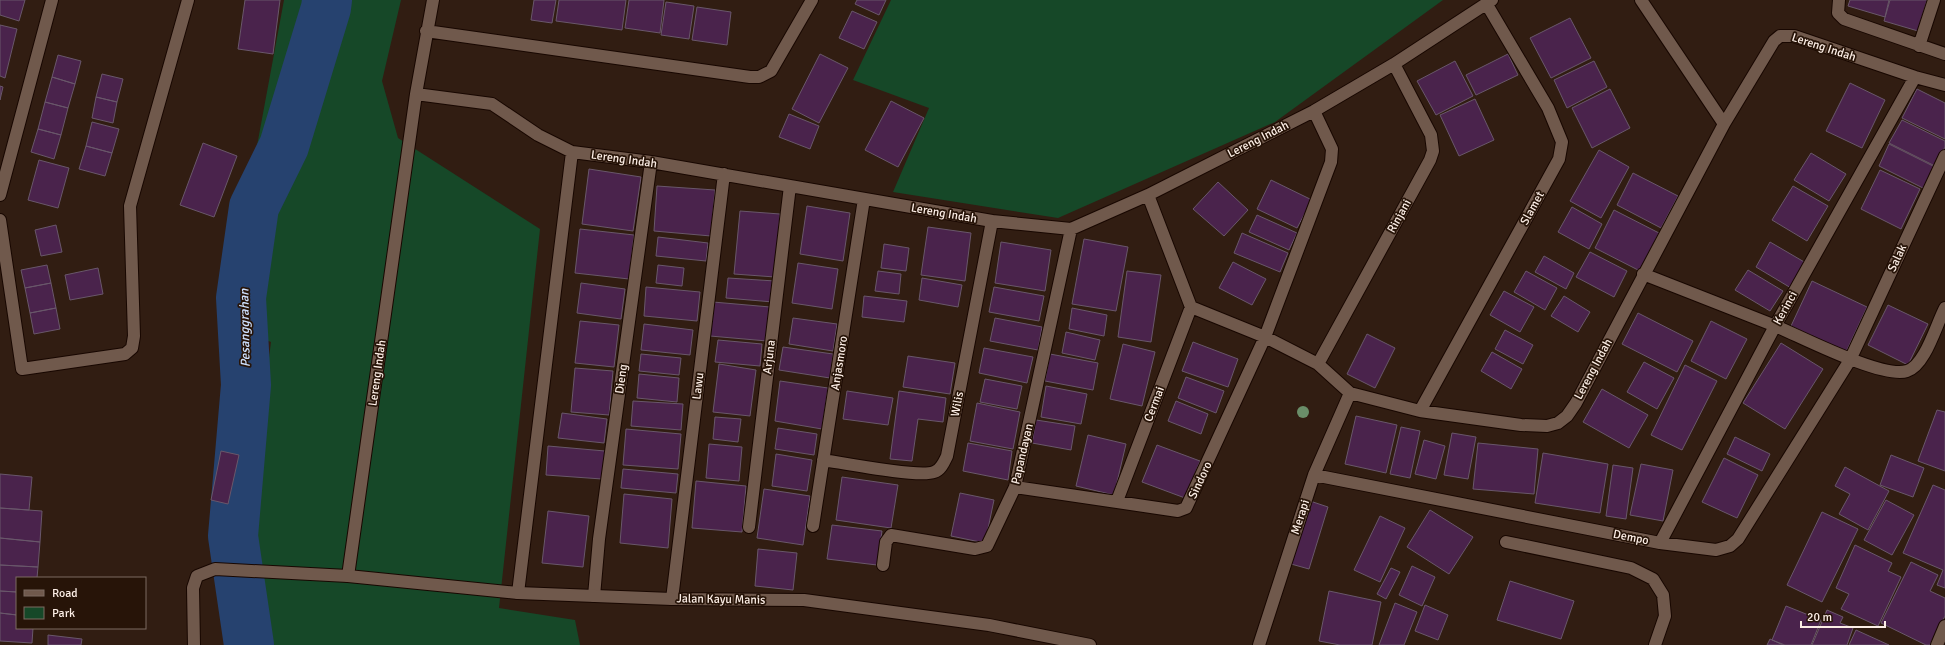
<svg xmlns="http://www.w3.org/2000/svg" width="1945" height="645" viewBox="0 0 1945 645" font-family="Signika,sans-serif">
	<style>
		.green { fill: #164828 }
		.lines { fill: none; stroke-linecap: round; stroke-linejoin: round }
		.river { stroke: #26426f; stroke-width: 50 }
		.building { fill: #4a234c; stroke: #69576a }
		.minor-casing { stroke: #180701; stroke-width: 14 }
		.tertiary-casing { stroke: #180701; stroke-width: 14 }
		.minor { stroke: #70594c; stroke-width: 12 }
		.tertiary { stroke: #70594c; stroke-width: 12 }
		.tree { fill: #6a8e69 }
		.labels { text-anchor: middle; stroke-width: 3.5; stroke-linejoin: round; paint-order: stroke }
		.street-label { font-size: 12px; fill: #fceee6; stroke: #271408 }
		.water-label { font-size: 13px; font-style: italic; fill: #cde0fe; stroke: #271408 }
	</style>
	<rect width="100%" height="100%" fill="#311d12"/>
	<path class="green" d="M284,0H401L382,81L398,138L540,229L499,608L575,620L580,645H232L271,342L224,324Z
		M891,0H1443L1275,122L1058,218L893,192L929,108L853,80Z"/>
	<g class="lines">
		<path class="river" d="M249,645L233,536L246,385L241,298L254,207L284,146L326,8L327,0"/>
	</g>
	<path class="building" d="M0,0H25L19,21L0,15Z
		M245,0H280L273,54L238,49Z
		M534,0H556L552,23L531,20Z
		M559,0H626L622,30L556,21Z
		M629,0H664L660,33L625,28Z
		M857,0H886L879,15L855,4Z
		M1850,0H1889L1885,17L1848,6Z
		M1890,0H1927L1918,31L1884,21Z
		M666,2L694,6L689,39L661,35Z
		M697,7L731,12L727,45L692,40Z
		M852,11L877,22L864,49L839,38Z
		M1570,18L1591,58L1551,78L1530,38Z
		M0,25L17,29L5,78L0,76Z
		M820,54L848,68L819,123L792,109Z
		M1508,54L1518,75L1476,95L1466,75Z
		M58,55L81,61L75,84L52,77Z
		M1455,61L1473,96L1436,115L1417,81Z
		M1594,61L1607,87L1567,108L1554,80Z
		M102,74L123,79L117,102L96,97Z
		M52,77L75,84L68,108L45,102Z
		M1850,83L1885,100L1862,148L1826,131Z
		M0,86L3,87L0,100Z
		M1610,89L1630,128L1592,148L1572,108Z
		M1917,89L1945,103V139L1902,118Z
		M96,97L117,102L113,123L92,118Z
		M1475,99L1494,140L1459,156L1440,115Z
		M891,101L924,118L898,167L865,150Z
		M45,102L68,108L61,135L38,129Z
		M789,114L819,126L810,149L779,137Z
		M1902,120L1945,141V147L1935,166L1889,143Z
		M92,122L119,129L112,153L86,146Z
		M38,129L61,135L54,159L31,152Z
		M203,143L237,156L214,217L180,205Z
		M1889,144L1935,167L1925,189L1879,166Z
		M86,146L112,153L105,176L79,169Z
		M1599,150L1629,167L1601,218L1570,201Z
		M1811,153L1846,174L1829,201L1794,180Z
		M39,160L69,168L58,208L28,200Z
		M589,169L641,177L633,231L582,224Z
		M1880,170L1920,189L1901,229L1861,209Z
		M1633,173L1678,196L1661,228L1617,205Z
		M1271,180L1312,200L1297,228L1257,209Z
		M1218,182L1248,210L1224,236L1193,209Z
		M657,186L715,190L711,236L654,231Z
		M1793,186L1828,206L1807,241L1772,220Z
		M807,206L850,213L843,261L800,254Z
		M1572,207L1602,224L1589,249L1558,232Z
		M1614,210L1659,233L1640,271L1595,248Z
		M740,211L780,214L775,277L734,274Z
		M1257,215L1297,233L1289,250L1249,232Z
		M56,225L62,252L41,256L35,230Z
		M928,227L971,233L965,281L921,275Z
		M580,229L634,235L629,279L575,273Z
		M1242,233L1288,253L1280,272L1234,253Z
		M658,237L708,243L706,261L656,256Z
		M1084,239L1128,247L1116,311L1072,304Z
		M1001,242L1051,250L1045,291L995,283Z
		M1770,242L1806,263L1791,288L1756,267Z
		M884,244L909,248L906,271L881,268Z
		M1590,252L1627,271L1614,297L1576,277Z
		M1544,256L1574,273L1566,289L1535,272Z
		M1233,262L1266,279L1252,305L1219,288Z
		M798,263L838,269L832,309L792,303Z
		M47,265L51,283L25,288L21,270Z
		M658,265L684,268L682,286L656,283Z
		M98,268L103,294L70,300L65,275Z
		M1748,270L1783,291L1770,311L1735,290Z
		M878,271L901,274L899,294L875,291Z
		M1127,271L1161,275L1151,342L1118,337Z
		M1526,271L1557,288L1545,310L1514,292Z
		M728,278L775,281L773,302L726,298Z
		M922,278L962,285L958,307L919,300Z
		M1812,281L1867,307L1846,352L1791,326Z
		M51,283L56,308L30,313L25,288Z
		M581,283L625,289L621,319L577,313Z
		M646,287L700,292L697,321L644,316Z
		M994,287L1044,296L1039,321L989,312Z
		M1504,291L1534,307L1520,332L1490,315Z
		M864,296L907,301L904,322L862,317Z
		M1564,296L1590,312L1578,332L1551,316Z
		M713,302L770,307L767,341L710,336Z
		M1888,305L1928,324L1908,365L1868,345Z
		M56,308L60,329L34,334L30,313Z
		M1072,308L1107,315L1104,336L1069,329Z
		M1638,313L1693,341L1677,372L1622,344Z
		M793,318L837,324L833,351L789,344Z
		M995,318L1042,327L1038,350L990,341Z
		M580,321L619,325L614,367L575,363Z
		M1711,321L1747,339L1726,379L1691,361Z
		M644,324L693,330L690,355L641,350Z
		M1505,330L1533,345L1523,364L1495,349Z
		M1066,332L1100,340L1095,360L1062,353Z
		M1367,334L1395,348L1375,388L1347,374Z
		M718,340L762,344L760,366L715,362Z
		M1193,342L1238,359L1228,387L1182,371Z
		M1781,343L1823,369L1785,429L1743,403Z
		M1123,344L1155,352L1142,406L1110,399Z
		M783,347L833,354L830,378L779,370Z
		M984,348L1033,357L1027,383L979,373Z
		M1492,352L1522,369L1511,389L1481,371Z
		M641,354L681,358L679,375L639,371Z
		M1050,354L1098,363L1093,390L1045,381Z
		M908,356L955,363L950,394L903,387Z
		M1644,362L1674,378L1657,409L1627,392Z
		M719,364L756,370L750,416L713,412Z
		M1685,365L1717,381L1682,450L1651,435Z
		M575,368L613,371L609,415L571,412Z
		M639,374L679,378L677,402L637,398Z
		M1186,377L1224,391L1216,413L1178,398Z
		M985,379L1022,386L1017,409L980,402Z
		M780,381L828,388L822,429L775,421Z
		M1046,386L1087,394L1081,424L1041,417Z
		M1602,389L1648,415L1629,448L1583,422Z
		M847,391L893,398L888,425L843,419Z
		M899,391L946,398L943,422L918,419L912,461L890,459Z
		M633,401L683,404L681,430L631,426Z
		M1176,401L1208,414L1201,434L1168,421Z
		M977,403L1020,412L1013,449L970,441Z
		M1937,410L1945,412V471L1918,461Z
		M562,413L607,419L604,443L558,438Z
		M1356,416L1397,425L1386,473L1345,464Z
		M715,417L741,419L738,442L713,439Z
		M1036,420L1075,426L1071,450L1032,443Z
		M1401,427L1420,431L1410,478L1390,474Z
		M778,428L817,434L814,455L775,449Z
		M626,429L681,434L678,469L623,465Z
		M1452,433L1476,437L1468,479L1444,475Z
		M1088,435L1126,444L1114,495L1076,486Z
		M1735,437L1770,454L1762,471L1727,454Z
		M1424,440L1445,446L1436,479L1415,474Z
		M968,443L1012,451L1008,480L963,471Z
		M1478,443L1538,449L1534,494L1473,489Z
		M709,444L742,447L739,481L706,478Z
		M1157,445L1200,461L1185,498L1142,482Z
		M548,446L605,451L602,479L546,475Z
		M221,451L239,455L228,504L211,500Z
		M1543,453L1608,464L1600,513L1535,503Z
		M776,454L812,460L807,491L772,486Z
		M1891,455L1924,468L1913,497L1880,485Z
		M1724,458L1758,475L1737,518L1702,502Z
		M1641,464L1673,470L1663,521L1630,515Z
		M1613,465L1633,468L1626,519L1606,516Z
		M1845,467L1889,491L1868,530L1839,514L1850,494L1835,486Z
		M623,469L678,474L676,493L621,488Z
		M0,474L32,477L29,510L0,508Z
		M842,477L898,485L891,528L836,520Z
		M696,481L746,486L742,532L692,528Z
		M1933,485L1945,490V588L1937,585L1943,570L1903,553Z
		M764,489L810,496L803,545L757,538Z
		M960,493L994,500L985,543L951,536Z
		M624,494L672,499L668,548L620,543Z
		M1886,500L1914,515L1892,555L1864,540Z
		M1310,501L1328,507L1309,569L1291,564Z
		M0,508L42,511L40,542L0,538Z
		M1430,510L1473,537L1449,574L1407,547Z
		M548,511L589,516L583,567L542,563Z
		M1822,512L1858,529L1822,602L1787,585Z
		M1380,516L1405,528L1380,582L1354,570Z
		M832,525L882,531L877,565L827,559Z
		M0,538L40,542L38,567L0,565Z
		M1855,545L1892,563L1888,571L1901,577L1878,626L1841,609L1849,594L1836,588Z
		M758,549L797,553L793,590L755,586Z
		M1911,562L1938,575L1930,591L1945,598V616L1930,645H1926L1881,623Z
		M0,565L38,567L37,578H17V592L0,591Z
		M1412,566L1435,577L1422,606L1399,595Z
		M1391,568L1400,572L1386,599L1377,594Z
		M1510,581L1574,601L1561,639L1497,620Z
		M0,591L17,592V615L0,613Z
		M1329,591L1381,602L1372,645H1340L1319,641Z
		M1395,603L1417,612L1404,645H1379Z
		M1425,605L1448,615L1438,640L1415,631Z
		M1786,606L1821,620L1811,645H1785L1772,640Z
		M1827,610L1843,617L1840,623L1853,628L1847,645H1812Z
		M0,613L17,615V628H33L32,643L0,641Z
		M1856,630L1889,645H1849Z
		M48,635L82,639L81,645H48Z
		M1770,639L1783,645H1767Z"/>
	<g class="lines">
		<defs>
			<path id="minor" d="M1641,0L1724,124
				M1839,0L1838,13L1844,19L1945,54
				M426,31L750,77H759L771,71L812,0
				M1919,46L1934,0
				M416,94L492,104L538,135L572,152L651,162L992,221L1071,229L1148,195L1314,111L1394,64L1492,0
				M0,195L52,0
				M1148,195L1191,307L1265,337L1318,364L1350,393L1420,411L1521,425L1547,426L1558,423L1567,416L1576,403L1724,124L1774,41L1780,36H1794L1915,77L1945,85
				M0,220L22,369L125,354L132,348L134,336L130,206L188,0
				M1643,274C1687,291 1730,308 1773,325C1800,336 1882,379 1907,371C1925,366 1936,325 1945,308
				M1318,364L1430,160L1433,151L1431,135L1394,64
				M1420,411L1559,159L1562,142L1548,108L1486,3
				M823,460C843,463 919,478 934,472C941,470 944,462 947,456L992,221
				M1314,475L1660,543L1716,550L1730,546L1738,539L1850,360L1945,156
				M1015,487L1178,511L1186,508L1265,337L1331,162L1332,149L1314,111
				M1117,501L1191,307
				M813,526L864,199
				M749,527L790,186
				M1506,542L1631,568L1653,579L1663,595L1665,616L1655,645
				M1660,543L1775,326L1915,77
				M883,565L886,542L891,535L975,549L987,546L1015,487L1071,229
				M348,576L416,94L433,0
				M518,593L572,152
				M594,596L599,539L651,162
				M672,599L724,174
				M1259,645L1314,475L1350,393
				M1937,645L1945,626"/>
			<path id="tertiary" d="M194,645L193,588L197,576L215,569L348,576L518,593L672,599L804,600L989,625L1090,645"/>
		</defs>
		<use href="#minor" class="minor-casing"/>
		<use href="#tertiary" class="tertiary-casing"/>
		<use href="#minor" class="minor"/>
		<use href="#tertiary" class="tertiary"/>
	</g>
	<circle class="tree" cx="1303" cy="412" r="6"/>
	<g class="labels">
		<g class="street-label">
			<text transform="translate(1824 47) rotate(18)" y="4">Lereng Indah</text>
			<text transform="translate(1258 139) rotate(-27)" y="4">Lereng Indah</text>
			<text transform="translate(624 159) rotate(8)" y="4">Lereng Indah</text>
			<text transform="translate(1532 208) rotate(-61)" y="4">Slamet</text>
			<text transform="translate(944 213) rotate(10)" y="4">Lereng Indah</text>
			<text transform="translate(1399 216) rotate(-61)" y="4">Rinjani</text>
			<text transform="translate(1897 258) rotate(-65)" y="4">Salak</text>
			<text transform="translate(1785 308) rotate(-61)" y="4">Kerinci</text>
			<text transform="translate(769 357) rotate(-83)" y="4">Arjuna</text>
			<text transform="translate(839 363) rotate(-81)" y="4">Anjasmoro</text>
			<text transform="translate(1593 369) rotate(-62)" y="4">Lereng Indah</text>
			<text transform="translate(377 373) rotate(-82)" y="4">Lereng Indah</text>
			<text transform="translate(621 379) rotate(-82)" y="4">Dieng</text>
			<text transform="translate(698 386) rotate(-83)" y="4">Lawu</text>
			<text transform="translate(957 404) rotate(-79)" y="4">Wilis</text>
			<text transform="translate(1154 404) rotate(-69)" y="4">Cermai</text>
			<text transform="translate(1022 454) rotate(-77)" y="4">Papandayan</text>
			<text transform="translate(1200 480) rotate(-65)" y="4">Sindoro</text>
			<text transform="translate(1300 517) rotate(-72)" y="4">Merapi</text>
			<text transform="translate(1631 537) rotate(11)" y="4">Dempo</text>
			<text transform="translate(721 599) rotate(1)" y="4">Jalan Kayu Manis</text>
		</g>
		<g class="water-label">
			<text transform="translate(244 328) rotate(-91)" y="5">Pesanggrahan</text>
		</g>
	</g>
	<rect x="16" y="577" width="130" height="52" fill="#271408" stroke="#7c6b61"/>
	<rect x="24" y="590" width="20" height="6" fill="#70594c" stroke="#7c6b61"/>
	<text x="52" y="597" font-size="12" fill="#fceee6">Road</text>
	<rect x="24" y="607" width="20" height="12" fill="#164828" stroke="#7c6b61"/>
	<text x="52" y="617" font-size="12" fill="#fceee6">Park</text>
	<path d="M1801 621v6h84v-6" fill="none" stroke="#fceee6" stroke-width="2"/>
	<text x="1807" y="621" font-size="12" fill="#fceee6" stroke="#271408" stroke-width="3" paint-order="stroke">20 m</text>
</svg>
